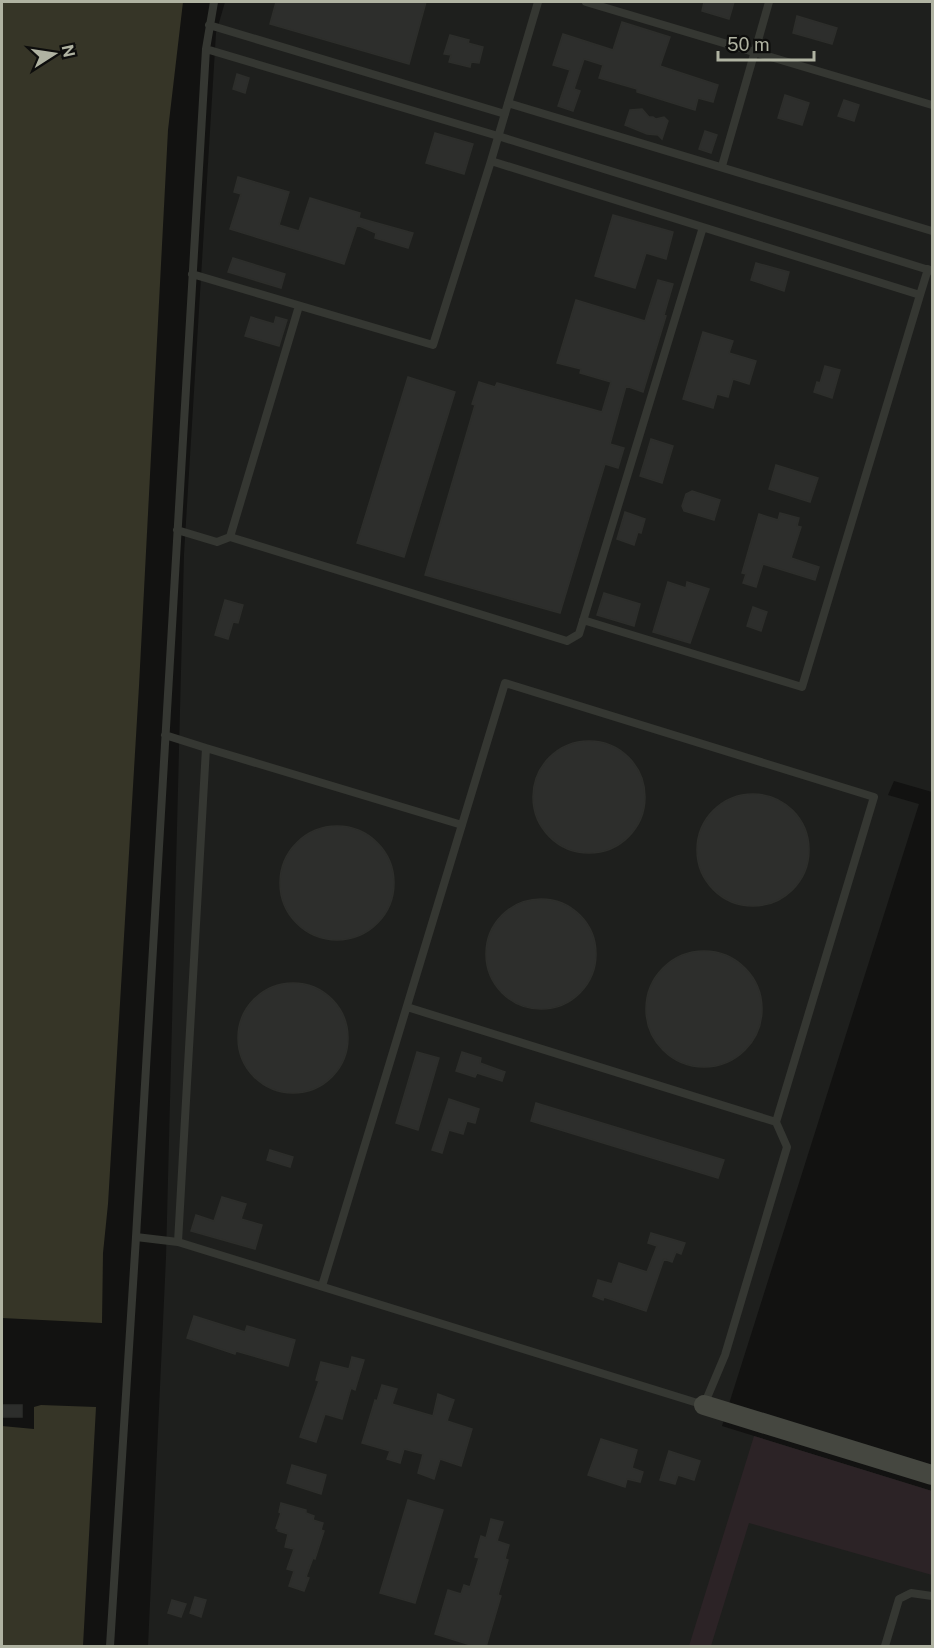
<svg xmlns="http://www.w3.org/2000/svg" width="934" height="1648" viewBox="0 0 934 1648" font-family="'Public Sans',sans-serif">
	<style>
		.built { fill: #1e1f1d }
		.green { fill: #2c2326 }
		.water { fill: #363527 }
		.building { fill: #2d2e2c; stroke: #2d2e2b; stroke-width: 1.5 }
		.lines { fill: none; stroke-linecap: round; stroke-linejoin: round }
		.lane { stroke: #353732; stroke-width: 8 }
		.secondary { stroke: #454740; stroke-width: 20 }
	</style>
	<rect width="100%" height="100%" fill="#121211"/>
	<path class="built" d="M225,2H932V792L894,781L888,795L919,804L722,1426L932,1491V1646H148L166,1257L184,554L216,33Z"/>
	<path class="green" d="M754,1436L932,1491V1575L749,1523L711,1646H689Z"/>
	<path class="water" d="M2,2H183L168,130L139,686L108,1204L103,1253L102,1323L2,1318Z
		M41,1405L96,1407L83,1646H2V1426L34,1429V1407Z"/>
	<path class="building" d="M276,2H426L409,64L270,24Z
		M704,2H734L729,19L702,11Z
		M797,16L837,28L832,44L793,33Z
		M622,22L670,37L660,66L718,85L713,102L698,98L695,110L637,92V89L599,78L603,65L584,59L574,89L580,91L573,111L558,106L570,70L553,65L563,34L613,50Z
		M450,35L469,40L468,43L483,47L479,63L471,62L470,67L449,62L451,55L444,54Z
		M237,74L249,78L245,93L233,89Z
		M785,95L809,103L802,125L778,118Z
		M844,100L859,105L854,121L838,116Z
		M642,109L649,117H653L656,119L664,117L668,121L662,139L658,135L647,134L625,125L630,110Z
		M705,131L717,135L711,153L699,149Z
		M435,133L473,144L464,174L426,163Z
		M238,177L289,192L279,225L299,231L310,198L360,213L359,218L413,233L408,248L375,238L376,233L357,225L344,264L230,229L241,194L234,192Z
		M613,215L673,232L666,259L646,253L635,288L595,276Z
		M233,258L285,274L281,288L228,272Z
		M756,263L789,272L784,291L751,280Z
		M658,280L673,284L664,315L666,316L643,392L626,386L610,444L624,448L618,468L605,464L560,613L425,575L475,405L472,404L479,382L495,387L497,383L602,412L611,382L580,373L581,369L557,363L576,300L645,321Z
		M251,317L274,324L276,317L287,320L279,346L245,336Z
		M703,332L733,341L729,353L756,361L749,384L733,379L728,397L717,394L713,408L683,399Z
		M825,366L840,370L832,398L814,392L817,382L820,383Z
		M408,377L455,392L404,557L357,543Z
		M651,439L673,446L662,483L640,476Z
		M776,465L818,478L810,502L769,489Z
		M692,491L720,500L714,520L684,511L682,506L686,494Z
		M625,512L645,519L641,533L638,532L634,545L617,539Z
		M780,513L799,518L797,526L801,527L791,558L819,567L815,580L763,564L756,587L743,583L746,574L742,573L759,514L778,520Z
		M668,582L686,588L687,582L709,589L690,643L653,632Z
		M604,593L640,604L634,626L597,615Z
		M225,600L243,605L238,623L233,622L228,639L215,635Z
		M753,607L767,612L761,631L747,626Z
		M533 797a56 56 0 1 1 112 0a56 56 0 1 1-112 0Z
		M697 850a56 56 0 1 1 112 0a56 56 0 1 1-112 0Z
		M280 883a57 57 0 1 1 114 0a57 57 0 1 1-114 0Z
		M486 954a55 55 0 1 1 110 0a55 55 0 1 1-110 0Z
		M646 1009a58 58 0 1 1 116 0a58 58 0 1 1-116 0Z
		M238 1038a55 55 0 1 1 110 0a55 55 0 1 1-110 0Z
		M417,1052L439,1058L418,1130L396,1123Z
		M462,1052L481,1058L480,1063L505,1072L502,1081L477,1073L475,1077L456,1071Z
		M449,1099L479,1109L475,1123L467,1121L463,1134L449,1130L442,1153L432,1150Z
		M536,1103L724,1160L718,1178L531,1121Z
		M270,1150L293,1157L290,1167L267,1160Z
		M222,1197L246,1204L241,1219L262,1225L255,1249L191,1231L196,1215L214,1221Z
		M651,1233L685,1243L681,1254L676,1252L672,1262L664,1259L646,1311L604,1297L603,1300L593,1296L598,1280L612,1284L619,1263L647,1272L657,1246L648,1243Z
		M194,1316L245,1332L247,1326L295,1340L288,1366L236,1351L235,1354L187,1338Z
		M352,1357L364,1360L355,1390L351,1388L342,1419L325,1414L316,1442L300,1437L319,1381L316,1380L321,1362L349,1369Z
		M382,1385L397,1389L392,1404L433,1416L438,1394L454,1400L447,1421L472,1429L461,1466L440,1459L434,1479L418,1473L423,1454L404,1449L400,1463L387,1459L390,1451L362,1443L375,1400L377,1401Z
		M2,1405H22V1417H2Z
		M601,1439L637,1450L632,1468L643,1472L640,1482L627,1479L625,1487L588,1475Z
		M669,1451L700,1461L694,1480L678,1475L675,1484L660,1480Z
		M292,1465L326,1475L321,1494L287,1483Z
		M408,1500L443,1510L415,1603L380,1593Z
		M281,1503L306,1510V1513L314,1516L313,1520L323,1523L321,1530L324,1531L315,1559L313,1558L306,1577L309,1578L304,1591L289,1586L294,1571L287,1569L294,1549L285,1547L288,1534L278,1531V1529L276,1528L281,1513L279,1512Z
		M491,1519L503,1522L497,1541L509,1545L505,1559L508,1560L498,1595L501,1596L486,1647H477L435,1634L448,1590L461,1594L464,1585L470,1587L479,1558L475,1557L481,1536L486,1538Z
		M195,1597L206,1600L201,1617L190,1613Z
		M172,1600L186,1604L181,1617L168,1613Z"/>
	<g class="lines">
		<path class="lane" d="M586,2L932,105
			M209,25L505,114
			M206,49L498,136L932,271
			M508,103L932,231
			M491,161L920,295L802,687L583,620
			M722,166L769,2
			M192,274L433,345L491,161L538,2
			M920,295L928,269
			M299,306L230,537L567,641L579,634L703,227
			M177,530L217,542L230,537
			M165,735L206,748
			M407,1007L776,1122
			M136,1237L178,1242L704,1405L725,1355L787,1147L776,1122L874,797L505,683L322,1286
			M178,1242L206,748L462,825
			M110,1646L136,1237L206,49L214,2
			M885,1646L899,1599L911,1593L932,1596"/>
		<path class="secondary" d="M704,1405L932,1475"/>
	</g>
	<rect width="934" height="1648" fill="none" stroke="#b0b3a2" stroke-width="6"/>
	<g transform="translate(54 54) rotate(78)" stroke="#0d0d0c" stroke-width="4.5" paint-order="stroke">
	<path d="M0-4.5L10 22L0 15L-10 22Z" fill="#b0b3a2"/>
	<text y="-9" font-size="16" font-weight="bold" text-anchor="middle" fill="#b0b3a2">N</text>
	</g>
	<path d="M718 51v9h96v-9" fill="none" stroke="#b0b3a2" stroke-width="3"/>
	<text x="727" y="51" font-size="18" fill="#b0b3a2" stroke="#0d0d0c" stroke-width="4.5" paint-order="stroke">50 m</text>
</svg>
